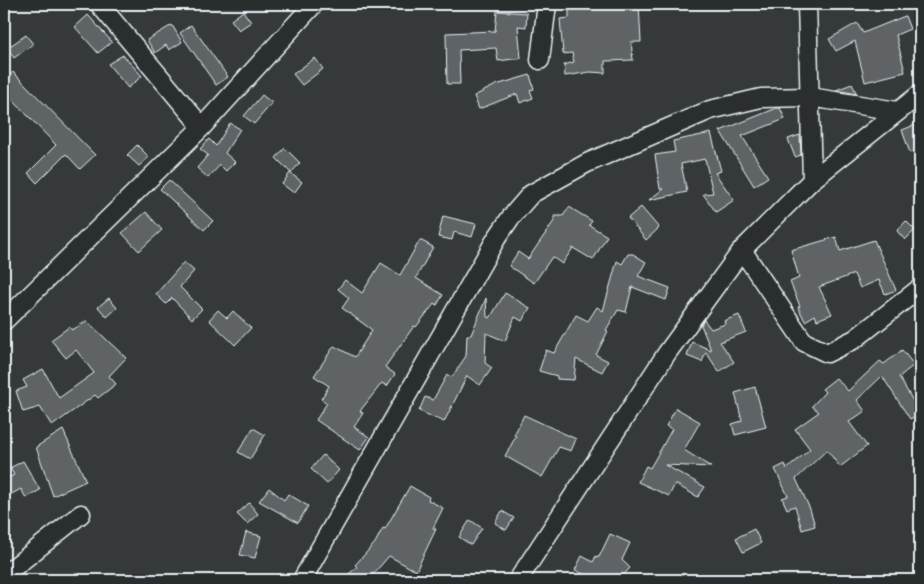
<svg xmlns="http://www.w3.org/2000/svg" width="924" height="584" viewBox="0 0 924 584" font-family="Sriracha,sans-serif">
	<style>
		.building { fill: #5f6365; stroke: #e8f1f8 }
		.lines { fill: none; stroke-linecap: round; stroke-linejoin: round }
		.street-casing { stroke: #e8f1f8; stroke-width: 21 }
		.street { stroke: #2a2d2e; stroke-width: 18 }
	</style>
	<rect width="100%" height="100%" fill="#35393a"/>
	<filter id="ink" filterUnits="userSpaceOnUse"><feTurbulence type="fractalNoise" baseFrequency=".02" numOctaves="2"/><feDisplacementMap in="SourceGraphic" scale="10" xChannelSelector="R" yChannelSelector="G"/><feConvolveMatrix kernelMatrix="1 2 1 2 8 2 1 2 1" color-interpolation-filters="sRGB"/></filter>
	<g filter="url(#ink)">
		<path class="building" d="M569,4H606V8L639,4L641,42H631L633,60L605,61V73L590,72L565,76L564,65L574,62L572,53L563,54L560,19L569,18Z
			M243,11L251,22L239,30L231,20Z
			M497,11L527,13L526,27L518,26L521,58L498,61L496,48L459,50L460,84H447L446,33L495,31Z
			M88,15L112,42L98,53L75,27Z
			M905,16L910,29L896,35L905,72L865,82L855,41L836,51L829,39L857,23L863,33Z
			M172,25L182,42L169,50L166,45L155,53L147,40Z
			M191,25L228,77L216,85L180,33Z
			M26,35L33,44L14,58L7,48Z
			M123,55L142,76L128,88L108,64Z
			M315,58L323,69L302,85L293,74Z
			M13,72L95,155L80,169L66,154L37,183L28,173L56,145L4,91V81Z
			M530,75L534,89L530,90L533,98L520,103L517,94L479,109L474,96L496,85Z
			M852,84L857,94L836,90Z
			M262,95L272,103L254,124L244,116Z
			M777,108H780L785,119L742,136L768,177L754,186L720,131Z
			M230,123L240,129L225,153L235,162L226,171L220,165L208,178L197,168L208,155L200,149L209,139L216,146Z
			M920,123V149L910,153L902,130Z
			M711,133L721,171L715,173L734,200L716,212L703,194L713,193L705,159L681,164L687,192L649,200L663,189H660L655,155L675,152L673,141Z
			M800,135L801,155L795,157L788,139Z
			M137,145L149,157L139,166L127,155Z
			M285,148L300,163L291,173L276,158Z
			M290,173L302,182L294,193L282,184Z
			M169,180L213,221L204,230L160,189Z
			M569,207L592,221L589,225L607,236L593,260L573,248L562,264L552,257L534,283L509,266L518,252L528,259L554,221V216H563Z
			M641,207L659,228L646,240L628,218Z
			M146,212L162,230L139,251L122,233Z
			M443,216L476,224L472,237L454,232L452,240L438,237Z
			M906,221L915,230L905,240L897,231Z
			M836,237L840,251L874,240L896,290L885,294L879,280L860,288L854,274L819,287L832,314L817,320L815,315L805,321L798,307L800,306L790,282L799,278L791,250Z
			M420,240L433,247L416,278L443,295L437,305L434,304L416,327L414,326L385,367L395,374L387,386L382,383L360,411L363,413L354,427L369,437L360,450L316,420L327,403L321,399L329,386L314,376L334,346L355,357L372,330L342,308L349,298L338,289L345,280L362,293L381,263L400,275Z
			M628,254H633L646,262L638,276L670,288L666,300L632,287L626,312L618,310L606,330L608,331L596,355L608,361L602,372L576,359L574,380L557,379V376L539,371L546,350L554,353L576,315L588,321L597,307L603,311L617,261L622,264Z
			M184,262L194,271L180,287L202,309L192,319L172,298L166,304L156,294Z
			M505,293L530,308L522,321L515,317L505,341L486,333L485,363L492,368L480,385L467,376L444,422L419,411L425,397L433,400L447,375L452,377L466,356L467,335H471L486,298L487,317L490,318Z
			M109,298L117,308L107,317L98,307Z
			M218,310L227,318L233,311L251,328L235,345L209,320Z
			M739,315L746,332L720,342L734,362L719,372L706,352L702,362L687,356L692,342L711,350L701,325L704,320L711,329L725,324L724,321Z
			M87,321L126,358L109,376L116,384L98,398L95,395L52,426L40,407L23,412L16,391L27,387L23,380L43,369L59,398L94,373L76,350L66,358L51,340L69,327L72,330Z
			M902,350L914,365L899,377L920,413L910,419L882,376L857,400L865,411L849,422L867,446L840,467L827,450L796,479L810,509L815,526L802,530L795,506L787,509L782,498L788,496L775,469L785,464L787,469L810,449L795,429L819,412L812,406L825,392L822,389L836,378L848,391L880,361L884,364Z
			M755,387L766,427L735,435L732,424L742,421L735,393Z
			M676,408L700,422L684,450L711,467L665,465L705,487L698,497L675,484L669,496L638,482L646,466L650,468L662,447L672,429L666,426Z
			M524,415L576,439L571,451L559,447L542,477L505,456L516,436L514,435Z
			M253,428L265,435L250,459L238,452Z
			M63,430L86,481L53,496L36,447Z
			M323,455L339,470L327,484L311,469Z
			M23,461L40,490L26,498L21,489L4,498V480L14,475L10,468Z
			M410,486L429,497L428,500L443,508L433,528L436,529L416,571L389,556L368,580H342L357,567L355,565L375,543L383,528L385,529Z
			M269,488L284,500L288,494L308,506L298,523L259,501Z
			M249,503L258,514L247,524L237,514Z
			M502,511L514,518L506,530L495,523Z
			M470,520L482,528L471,545L459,537Z
			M754,529L761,543L743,552L736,538Z
			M246,532L261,536L255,558L240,555Z
			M610,534L630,543L622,560L630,568L619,580H596L575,570L582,556L593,562L596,556L599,557Z"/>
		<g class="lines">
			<defs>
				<path id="street" d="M99,4L202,127
					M807,4L812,180
					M540,60L547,4
					M742,250L804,342L827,353L855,339L920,288
					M4,321L202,127L314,4
					M4,575L81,514
					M302,580L496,239L511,217L531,194L587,163L710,110L761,98L810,97L897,111
					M518,580L667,353L742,250L812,180L920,94"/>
			</defs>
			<use href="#street" class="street-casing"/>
			<use href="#street" class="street"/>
		</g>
	</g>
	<rect width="924" height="584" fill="none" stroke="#2a2d2e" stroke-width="20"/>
	<rect x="10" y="10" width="904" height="564" fill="none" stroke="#e8f1f8" stroke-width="2" filter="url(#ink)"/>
</svg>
